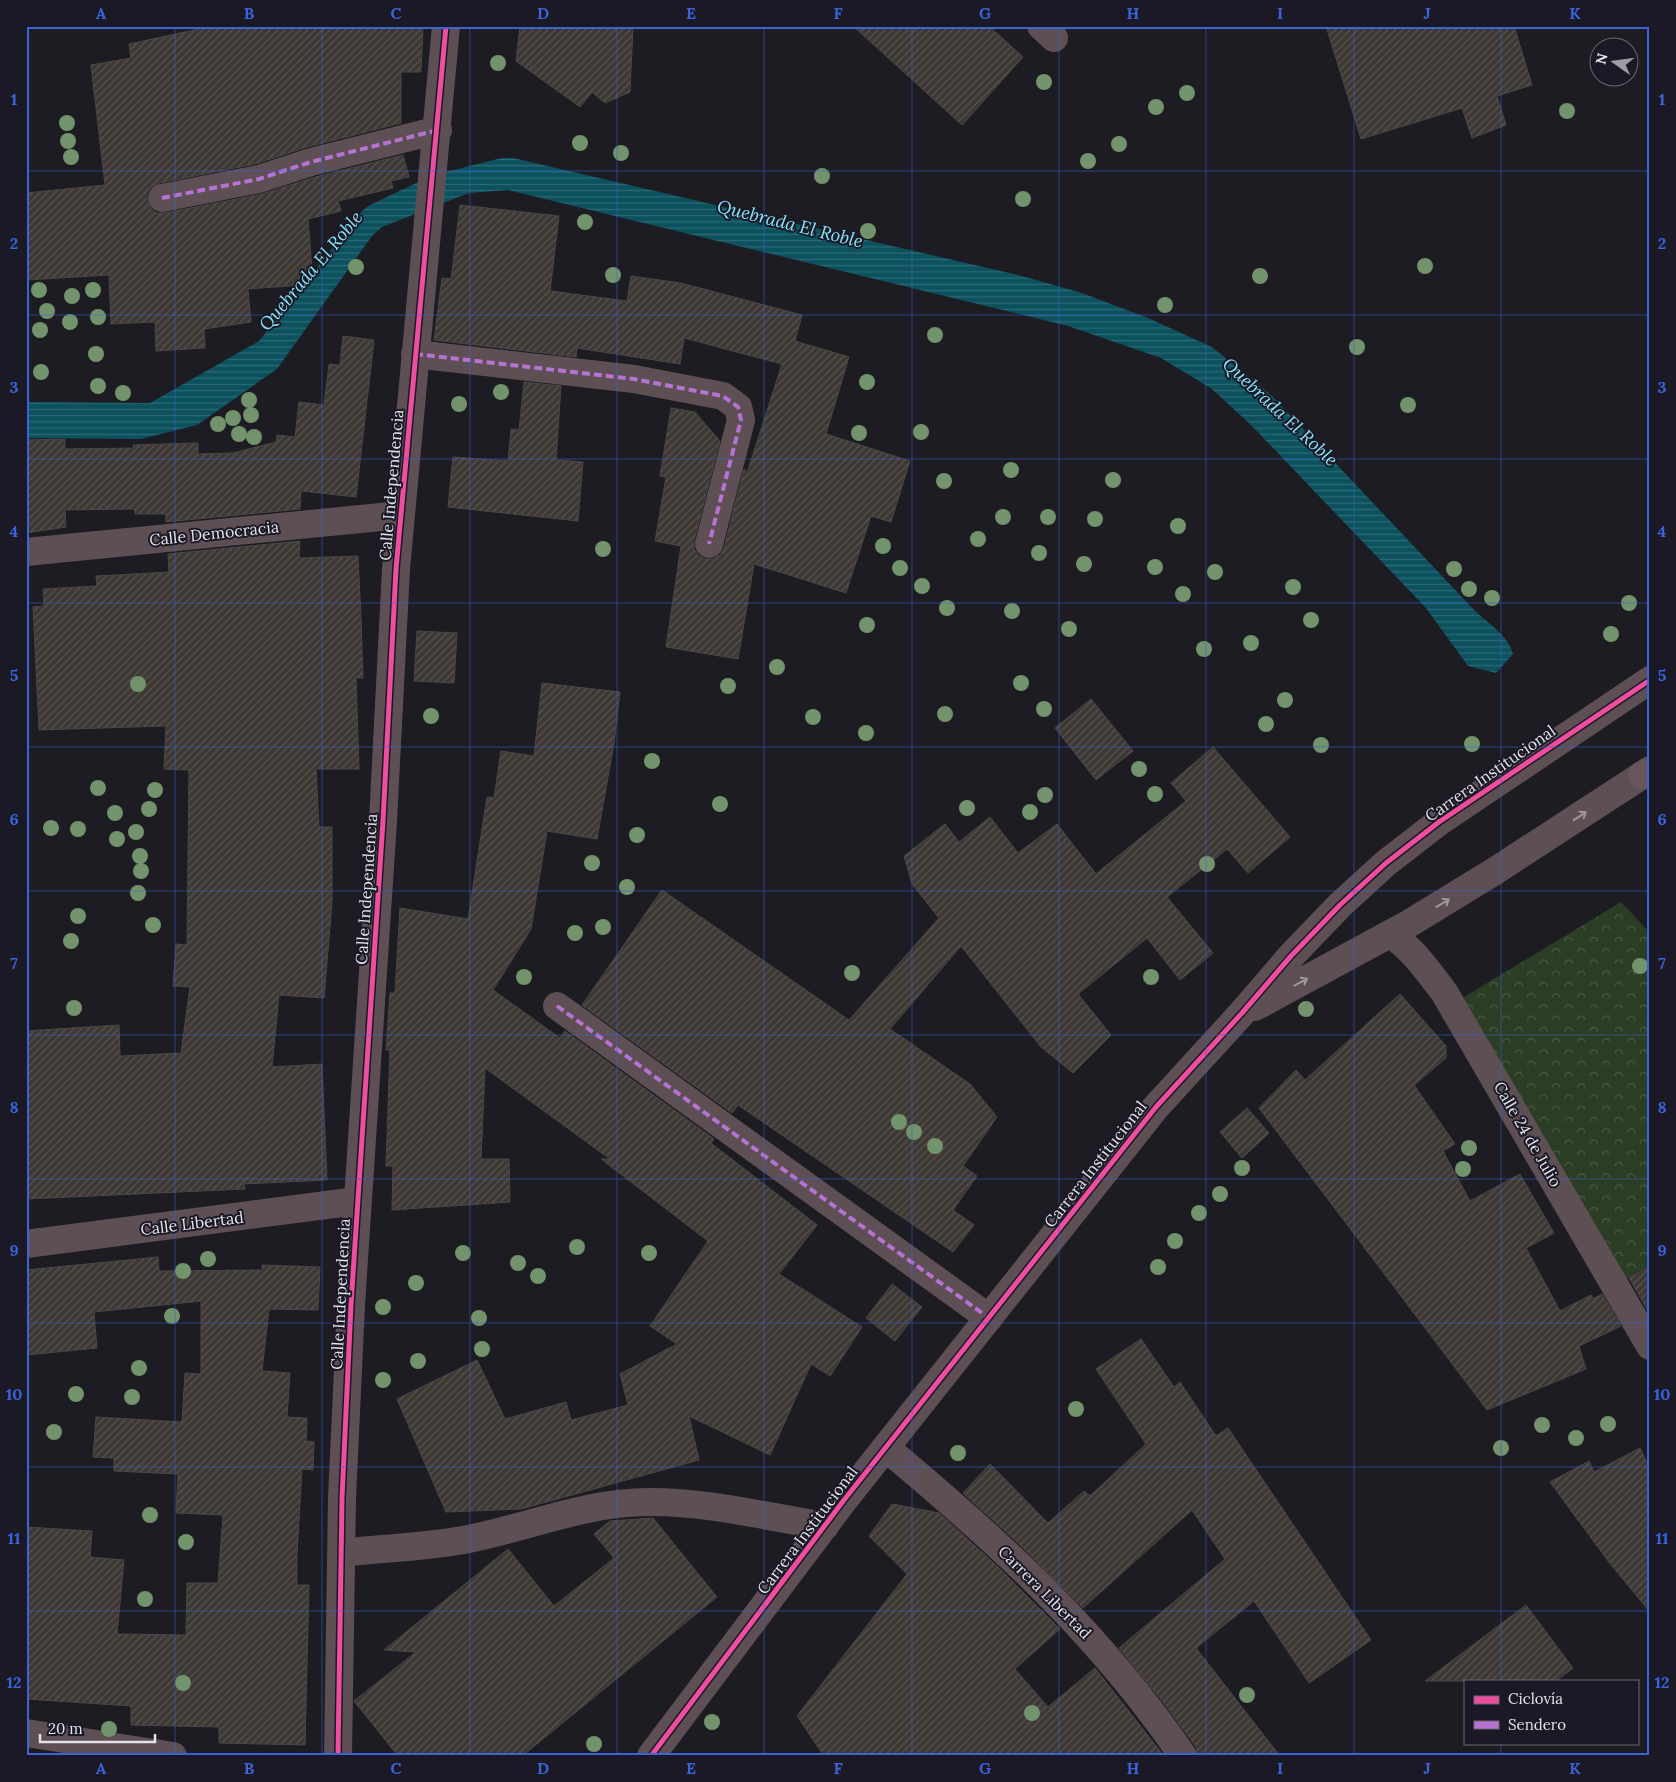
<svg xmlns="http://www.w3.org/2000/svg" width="1676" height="1782" viewBox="0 0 1676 1782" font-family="Lora,serif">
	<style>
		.park { fill: url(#park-crowns) }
		.water { fill: url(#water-rules) }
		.building { fill: url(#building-hatch); stroke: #4a4748 }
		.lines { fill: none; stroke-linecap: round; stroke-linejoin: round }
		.minor { stroke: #5d4f54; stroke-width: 28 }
		.highway { stroke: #68555c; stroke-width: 28 }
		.quiet { stroke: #b673d3; stroke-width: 4; stroke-dasharray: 8 4; stroke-linecap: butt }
		.cycleway-casing { stroke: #1a1925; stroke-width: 8 }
		.cycleway { stroke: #ef4d9e; stroke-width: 5 }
		.tree { fill: #72936c }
		.oneway { stroke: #a098a0 }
		.grid { fill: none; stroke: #3b64db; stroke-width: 1; stroke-opacity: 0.55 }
		.labels { text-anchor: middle; stroke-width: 4; stroke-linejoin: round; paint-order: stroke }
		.street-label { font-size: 16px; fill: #e3e2eb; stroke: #1a1925 }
		.water-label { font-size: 18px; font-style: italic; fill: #87e4fb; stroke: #1a1925 }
		.neatline { fill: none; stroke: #3b64db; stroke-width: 2 }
		.grid-label { font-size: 16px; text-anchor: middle; font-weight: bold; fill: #3b64db }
	</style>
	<defs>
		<pattern id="park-crowns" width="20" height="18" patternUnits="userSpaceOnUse" patternTransform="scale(1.25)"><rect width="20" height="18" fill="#2b3e25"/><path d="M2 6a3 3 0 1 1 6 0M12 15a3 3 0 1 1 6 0" fill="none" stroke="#4a5a45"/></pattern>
		<pattern id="water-rules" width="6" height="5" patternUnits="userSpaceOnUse" patternTransform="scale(1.25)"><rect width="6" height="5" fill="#0c515e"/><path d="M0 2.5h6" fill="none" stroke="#2f6a75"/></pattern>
		<pattern id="building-hatch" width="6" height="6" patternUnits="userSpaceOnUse" patternTransform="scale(1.25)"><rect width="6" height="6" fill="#3d3833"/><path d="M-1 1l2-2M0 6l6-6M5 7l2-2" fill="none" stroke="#595451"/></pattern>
	</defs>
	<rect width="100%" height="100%" fill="#1c1c22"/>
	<path class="park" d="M1621,902L1650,933V1265L1616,1285L1451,1005Z"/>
	<path class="water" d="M502,158H513L1022,276L1082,293L1148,318L1212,347L1272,396L1475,611C1488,623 1509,636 1513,654L1496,673L1468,666L1426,608L1251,425L1212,389L1161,358L1068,326L508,190L469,193L382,227L372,236L277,369L197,425L141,439L26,438V402L150,403L259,341L360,213L368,206L433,175Z"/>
	<path class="building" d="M213,26H423L421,72H401V123L307,147L255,164L159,183L151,187L147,193V201L151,209L157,213H165L262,194L315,177L403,155L409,177L391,181L393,188L338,201L341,211L308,219L312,269L302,285L248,289L251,322L204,329L205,348L156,351L155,322L111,324L109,275L26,280V193L105,185L91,65L131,58L129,44Z
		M520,26H633L630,92L605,103L592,92L580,107L516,61Z
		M853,26H989L1023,57L962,125Z
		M1326,26H1514L1532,85L1497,96L1506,125L1472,138L1462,108L1361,139Z
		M460,205L559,216L550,291L627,301L631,276L681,283L802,315L795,341L849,357L826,434L910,461L891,522L871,516L846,593L754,564L738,659L666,647L681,546L655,541L666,477L660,476L671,408L695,412L720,441L694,541V549L698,555L705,559H713L720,555L724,548L744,469L747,473L782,364L684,338L680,364L577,348L576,357L434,340L442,278L451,279Z
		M343,336L374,340L356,497L301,491L300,509L166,522V514H135L134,509L65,510L66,527L26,533V440L65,439V449L134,448L133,445L198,443V454L233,453L276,442L277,435L295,437L299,402L324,405L329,364L340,365Z
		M524,382L561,386L556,460L583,462L578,521L448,507L453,457L508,461L511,429L519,430Z
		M300,541L299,558L358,556L361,618L363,678H356L359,769H316L319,827H332V903L324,998L279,995L272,1067L322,1064L327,1180L244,1184L245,1189L26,1199V1031L119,1025L120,1056L181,1053L190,987L173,986L176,944L187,945L189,770L164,769L166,726L39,730L33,607L44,606L43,589L97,586L96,576L169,572L168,554Z
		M417,631L457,633L454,683L414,681Z
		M542,683L620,692L614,743L597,839L547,831L531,929L493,990L560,1038L565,1031L714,1139L711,1143L817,1225L779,1274L862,1327L830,1376L811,1364L770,1455L689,1416L699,1460L521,1509L446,1512L397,1399L477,1360L505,1419L566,1402L571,1420L628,1405L620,1374L677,1344L650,1326L708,1241L601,1159H610L485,1068L481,1159H509L510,1202L392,1210L393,1166H386L390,1050H386L390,993H395L400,908L468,919L487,797L494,798L501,751L534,756Z
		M1091,699L1133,751L1096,780L1055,728Z
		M1213,747L1290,837L1248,873L1227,849L1167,897L1213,953L1180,980L1147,938L1078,994L1111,1035L1073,1073L1041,1047L961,946L890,1029L970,1084L997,1117L963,1166L977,1176L953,1210L974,1225L953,1252L738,1105L732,1113L582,1005L662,890L849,1020L939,918L912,884L904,856L945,824L959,842L990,817L1018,853L1057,824L1096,874L1186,801L1171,783Z
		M1400,994L1446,1046V1058L1414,1085L1455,1144L1443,1151L1470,1201L1520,1174L1554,1233L1526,1248L1560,1311L1591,1295L1593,1299L1602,1294L1621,1326L1579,1346L1586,1369L1487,1410L1259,1108L1296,1070L1305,1080Z
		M1247,1108L1269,1133L1242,1158L1220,1132Z
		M158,1257L159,1271L262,1270V1265L320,1267L318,1310L269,1309L262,1371L290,1373L287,1417L307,1418L306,1441L314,1442L313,1470L302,1469L297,1554V1585H309L305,1745L219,1743V1727L131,1725V1706L26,1699V1527L92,1531L90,1557L124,1560L117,1634L186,1635L187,1583H218L223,1515L176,1513L178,1474L114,1471V1458L93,1457L96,1417L182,1422L185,1373L201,1374V1301L94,1312L97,1348L26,1355V1270Z
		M1650,1266V1312L1649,1313L1629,1278Z
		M892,1284L922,1307L895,1341L866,1318Z
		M1141,1339L1174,1387L1180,1382L1216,1436L1228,1428L1371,1640L1309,1683L1254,1601L1196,1648L1280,1756H1198L1196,1747L1163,1702L1119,1648L1225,1559L1192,1510L1083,1608L1018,1543L963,1493L990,1464L1048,1523L1084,1491L1090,1496L1146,1444L1096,1369Z
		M1640,1448L1650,1469V1612L1608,1561L1550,1482L1589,1461L1594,1472Z
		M892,1504L939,1513L997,1566L1060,1629L1015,1669L1048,1707L1095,1668L1164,1756H824L797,1716L907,1574L869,1536Z
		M653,1518L717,1597L522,1756H398L354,1701L416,1652L384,1650L508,1549L554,1606L614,1558L594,1534L610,1521Z
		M1526,1605L1573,1668L1556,1681H1425Z"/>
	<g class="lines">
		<path class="minor" d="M1041,26L1054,38
			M162,198L259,179L311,162L438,130
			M415,354L634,379L723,396L738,407L741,420L709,544
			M26,552L401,515
			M1390,934C1413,949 1427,970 1444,992L1650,1346
			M557,1006L989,1318
			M1255,1007L1410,923L1495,871L1650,770
			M26,1244L357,1201
			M886,1448C999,1542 1099,1633 1183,1756
			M341,1553C383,1548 433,1547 473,1538C531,1526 588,1502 648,1502C703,1501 769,1517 825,1526
			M26,1733L173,1756
			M338,1756L342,1498L351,1305L383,821L396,569L446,26
			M651,1756L844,1500L1156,1107L1242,1013L1291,956L1340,905L1386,863L1439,822L1650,680"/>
		<path class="highway" d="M1642,775L1650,774"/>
		<path class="quiet" d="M162,198L259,179L311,162L438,130
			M415,354L634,379L723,396L738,407L741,420L709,544
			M557,1006L989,1318"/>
		<defs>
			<path id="cycleway" d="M338,1756L342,1498L351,1305L383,821L396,569L446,26
				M651,1756L844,1500L1156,1107L1242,1013L1291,956L1340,905L1386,863L1439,822L1650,680"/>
		</defs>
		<use href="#cycleway" class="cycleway-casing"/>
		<use href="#cycleway" class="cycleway"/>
	</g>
	<g class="tree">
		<circle cx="498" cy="63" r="8"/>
		<circle cx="1044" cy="82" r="8"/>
		<circle cx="1187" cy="93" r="8"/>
		<circle cx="1156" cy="107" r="8"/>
		<circle cx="1567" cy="111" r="8"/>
		<circle cx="67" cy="123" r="8"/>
		<circle cx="68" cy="141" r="8"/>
		<circle cx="580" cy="143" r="8"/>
		<circle cx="1119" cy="144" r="8"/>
		<circle cx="621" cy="153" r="8"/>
		<circle cx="71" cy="157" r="8"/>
		<circle cx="1088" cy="161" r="8"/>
		<circle cx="822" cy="176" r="8"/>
		<circle cx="1023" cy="199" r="8"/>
		<circle cx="585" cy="222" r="8"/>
		<circle cx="868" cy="231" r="8"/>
		<circle cx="1425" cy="266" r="8"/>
		<circle cx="356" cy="267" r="8"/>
		<circle cx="613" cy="275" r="8"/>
		<circle cx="1260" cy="276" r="8"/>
		<circle cx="39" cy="290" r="8"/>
		<circle cx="93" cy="290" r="8"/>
		<circle cx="72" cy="296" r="8"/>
		<circle cx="1165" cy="305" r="8"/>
		<circle cx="47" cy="311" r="8"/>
		<circle cx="98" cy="317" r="8"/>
		<circle cx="70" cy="322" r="8"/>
		<circle cx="40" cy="330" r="8"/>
		<circle cx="935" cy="335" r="8"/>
		<circle cx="1357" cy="347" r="8"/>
		<circle cx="96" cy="354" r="8"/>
		<circle cx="41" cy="372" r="8"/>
		<circle cx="867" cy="382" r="8"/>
		<circle cx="98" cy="386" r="8"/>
		<circle cx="501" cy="392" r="8"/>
		<circle cx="123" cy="393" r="8"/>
		<circle cx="249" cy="400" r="8"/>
		<circle cx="459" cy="404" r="8"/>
		<circle cx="1408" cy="405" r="8"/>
		<circle cx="251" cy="415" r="8"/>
		<circle cx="233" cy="418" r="8"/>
		<circle cx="218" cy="424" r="8"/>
		<circle cx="921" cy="432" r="8"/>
		<circle cx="859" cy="433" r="8"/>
		<circle cx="239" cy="434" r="8"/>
		<circle cx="254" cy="437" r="8"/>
		<circle cx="1011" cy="470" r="8"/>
		<circle cx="1113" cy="480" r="8"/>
		<circle cx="944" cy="481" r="8"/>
		<circle cx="1003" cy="517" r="8"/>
		<circle cx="1048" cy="517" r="8"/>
		<circle cx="1095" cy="519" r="8"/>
		<circle cx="1178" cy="526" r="8"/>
		<circle cx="978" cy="539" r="8"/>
		<circle cx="883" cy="546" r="8"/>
		<circle cx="603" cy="549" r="8"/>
		<circle cx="1039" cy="553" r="8"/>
		<circle cx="1084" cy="564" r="8"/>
		<circle cx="1155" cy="567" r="8"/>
		<circle cx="900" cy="568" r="8"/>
		<circle cx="1454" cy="569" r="8"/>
		<circle cx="1215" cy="572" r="8"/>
		<circle cx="922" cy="586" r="8"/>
		<circle cx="1293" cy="587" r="8"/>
		<circle cx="1469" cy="589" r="8"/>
		<circle cx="1183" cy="594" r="8"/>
		<circle cx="1492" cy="598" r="8"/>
		<circle cx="1629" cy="603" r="8"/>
		<circle cx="947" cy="608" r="8"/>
		<circle cx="1012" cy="611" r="8"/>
		<circle cx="1311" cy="620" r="8"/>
		<circle cx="867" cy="625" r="8"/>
		<circle cx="1069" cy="629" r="8"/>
		<circle cx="1611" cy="634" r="8"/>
		<circle cx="1251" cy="643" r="8"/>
		<circle cx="1204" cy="649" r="8"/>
		<circle cx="777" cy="667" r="8"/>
		<circle cx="1021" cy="683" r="8"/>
		<circle cx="138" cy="684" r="8"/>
		<circle cx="728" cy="686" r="8"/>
		<circle cx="1285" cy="700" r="8"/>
		<circle cx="1044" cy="709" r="8"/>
		<circle cx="945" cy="714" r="8"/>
		<circle cx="431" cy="716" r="8"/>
		<circle cx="813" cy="717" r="8"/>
		<circle cx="1266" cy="724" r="8"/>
		<circle cx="866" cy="733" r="8"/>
		<circle cx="1472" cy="744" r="8"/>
		<circle cx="1321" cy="745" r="8"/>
		<circle cx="652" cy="761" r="8"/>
		<circle cx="1139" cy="769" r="8"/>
		<circle cx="98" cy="788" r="8"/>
		<circle cx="155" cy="790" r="8"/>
		<circle cx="1155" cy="794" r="8"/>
		<circle cx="1045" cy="795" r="8"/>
		<circle cx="720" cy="804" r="8"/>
		<circle cx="967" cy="808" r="8"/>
		<circle cx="149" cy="809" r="8"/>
		<circle cx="1030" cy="812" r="8"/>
		<circle cx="115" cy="813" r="8"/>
		<circle cx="51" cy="828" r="8"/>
		<circle cx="78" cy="829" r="8"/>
		<circle cx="136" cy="832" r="8"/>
		<circle cx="637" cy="835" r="8"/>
		<circle cx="117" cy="839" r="8"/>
		<circle cx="140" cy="856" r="8"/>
		<circle cx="592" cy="863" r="8"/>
		<circle cx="1207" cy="864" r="8"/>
		<circle cx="141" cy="871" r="8"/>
		<circle cx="627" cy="887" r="8"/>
		<circle cx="138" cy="893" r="8"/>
		<circle cx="78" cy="916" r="8"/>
		<circle cx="153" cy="925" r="8"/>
		<circle cx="603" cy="927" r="8"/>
		<circle cx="575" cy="933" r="8"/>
		<circle cx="71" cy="941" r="8"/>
		<circle cx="1640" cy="966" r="8"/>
		<circle cx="852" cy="973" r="8"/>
		<circle cx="524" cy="977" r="8"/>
		<circle cx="1151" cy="977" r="8"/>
		<circle cx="74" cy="1008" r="8"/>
		<circle cx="1306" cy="1009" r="8"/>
		<circle cx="899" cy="1122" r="8"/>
		<circle cx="914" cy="1132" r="8"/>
		<circle cx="935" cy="1146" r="8"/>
		<circle cx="1469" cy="1148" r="8"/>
		<circle cx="1242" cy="1168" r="8"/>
		<circle cx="1463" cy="1169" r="8"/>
		<circle cx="1220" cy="1194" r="8"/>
		<circle cx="1199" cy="1213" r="8"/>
		<circle cx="1175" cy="1241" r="8"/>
		<circle cx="577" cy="1247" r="8"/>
		<circle cx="463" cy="1253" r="8"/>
		<circle cx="649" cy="1253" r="8"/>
		<circle cx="208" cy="1259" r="8"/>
		<circle cx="518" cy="1263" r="8"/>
		<circle cx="1158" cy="1267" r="8"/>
		<circle cx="183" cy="1271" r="8"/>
		<circle cx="538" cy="1276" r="8"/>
		<circle cx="416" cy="1283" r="8"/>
		<circle cx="383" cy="1307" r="8"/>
		<circle cx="172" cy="1316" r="8"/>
		<circle cx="479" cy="1318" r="8"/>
		<circle cx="482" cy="1349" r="8"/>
		<circle cx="418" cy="1361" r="8"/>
		<circle cx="139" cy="1368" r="8"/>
		<circle cx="383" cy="1380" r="8"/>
		<circle cx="76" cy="1394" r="8"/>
		<circle cx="132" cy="1397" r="8"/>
		<circle cx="1076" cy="1409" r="8"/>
		<circle cx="1608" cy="1424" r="8"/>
		<circle cx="1542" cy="1425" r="8"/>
		<circle cx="54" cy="1432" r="8"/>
		<circle cx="1576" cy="1438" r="8"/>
		<circle cx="1501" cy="1448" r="8"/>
		<circle cx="958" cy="1453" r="8"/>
		<circle cx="150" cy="1515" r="8"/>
		<circle cx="186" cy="1542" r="8"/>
		<circle cx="145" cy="1599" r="8"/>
		<circle cx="183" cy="1683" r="8"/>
		<circle cx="1247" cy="1695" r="8"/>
		<circle cx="1032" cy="1713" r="8"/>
		<circle cx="712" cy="1722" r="8"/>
		<circle cx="109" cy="1729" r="8"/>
		<circle cx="594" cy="1744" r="8"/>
	</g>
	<defs><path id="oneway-shaft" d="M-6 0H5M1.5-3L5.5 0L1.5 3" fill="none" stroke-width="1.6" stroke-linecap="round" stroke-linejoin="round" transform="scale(1.25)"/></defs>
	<g class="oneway">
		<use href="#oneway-shaft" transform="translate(1580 816) rotate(-33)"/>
		<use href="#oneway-shaft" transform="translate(1443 903) rotate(-31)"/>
		<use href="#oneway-shaft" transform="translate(1301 982) rotate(-28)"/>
	</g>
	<path class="grid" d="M175,26V1756M322,26V1756M470,26V1756M617,26V1756M764,26V1756M912,26V1756M1059,26V1756M1206,26V1756M1354,26V1756M1501,26V1681M26,171H1650M26,315H1650M26,459H1650M26,603H1650M26,747H1650M26,891H1650M26,1035H1650M26,1179H1650M26,1323H1650M26,1467H1650M26,1611H1650M1501,1743V1756"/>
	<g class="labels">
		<g class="street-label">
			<text transform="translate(391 485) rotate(-85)" y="6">Calle Independencia</text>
			<text transform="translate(214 533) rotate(-6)" y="6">Calle Democracia</text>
			<text transform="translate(1490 773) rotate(-35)" y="6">Carrera Institucional</text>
			<text transform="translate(366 889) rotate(-86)" y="6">Calle Independencia</text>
			<text transform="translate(1528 1134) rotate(60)" y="6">Calle 24 de Julio</text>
			<text transform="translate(1095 1164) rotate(-52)" y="6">Carrera Institucional</text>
			<text transform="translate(192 1223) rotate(-7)" y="6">Calle Libertad</text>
			<text transform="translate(340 1294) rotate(-87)" y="6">Calle Independencia</text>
			<text transform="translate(807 1530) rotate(-53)" y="6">Carrera Institucional</text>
			<text transform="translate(1045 1592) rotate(45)" y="6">Carrera Libertad</text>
		</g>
		<g class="water-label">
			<text transform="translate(790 224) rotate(14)" y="6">Quebrada El Roble</text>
			<text transform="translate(311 271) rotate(-50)" y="6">Quebrada El Roble</text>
			<text transform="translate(1280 412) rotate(43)" y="6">Quebrada El Roble</text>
		</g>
	</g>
	<rect width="1676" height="1782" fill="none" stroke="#1a1925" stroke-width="55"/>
	<rect x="1464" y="1680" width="175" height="65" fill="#1a1925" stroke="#6a6974"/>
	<rect x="1474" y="1696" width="25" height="8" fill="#ef4d9e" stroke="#6a6974"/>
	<text x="1508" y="1704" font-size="15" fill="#e3e2eb">Ciclovía</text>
	<rect x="1474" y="1721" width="25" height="8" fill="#b673d3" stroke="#6a6974"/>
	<text x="1508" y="1730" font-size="15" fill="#e3e2eb">Sendero</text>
	<g transform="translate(1614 62) rotate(284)"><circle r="24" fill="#1a1925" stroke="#6a6974"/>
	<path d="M0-4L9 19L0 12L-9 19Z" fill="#9d9da5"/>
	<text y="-8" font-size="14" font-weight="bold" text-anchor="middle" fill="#e3e2eb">N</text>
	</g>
	<path d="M40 1734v8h115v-8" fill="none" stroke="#e3e2eb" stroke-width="2.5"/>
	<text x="48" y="1734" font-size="15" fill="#e3e2eb" stroke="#1a1925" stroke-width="4" paint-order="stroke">20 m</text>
	<rect x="28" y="28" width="1620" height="1726" class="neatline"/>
	<g class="grid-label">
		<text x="101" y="19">A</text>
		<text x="249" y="19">B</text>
		<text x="396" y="19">C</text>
		<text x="543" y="19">D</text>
		<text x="691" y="19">E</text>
		<text x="838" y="19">F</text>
		<text x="985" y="19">G</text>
		<text x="1133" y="19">H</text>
		<text x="1280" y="19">I</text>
		<text x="1427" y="19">J</text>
		<text x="1575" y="19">K</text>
		<text x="14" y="105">1</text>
		<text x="1662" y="105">1</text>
		<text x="14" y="249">2</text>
		<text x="1662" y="249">2</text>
		<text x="14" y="393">3</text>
		<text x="1662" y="393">3</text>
		<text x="14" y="537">4</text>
		<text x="1662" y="537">4</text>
		<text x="14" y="681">5</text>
		<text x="1662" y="681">5</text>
		<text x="14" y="825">6</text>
		<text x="1662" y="825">6</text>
		<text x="14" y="969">7</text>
		<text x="1662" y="969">7</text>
		<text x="14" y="1113">8</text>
		<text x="1662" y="1113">8</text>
		<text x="14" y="1256">9</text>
		<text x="1662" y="1256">9</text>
		<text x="14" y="1400">10</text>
		<text x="1662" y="1400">10</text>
		<text x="14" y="1544">11</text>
		<text x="1662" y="1544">11</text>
		<text x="14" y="1688">12</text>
		<text x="1662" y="1688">12</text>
		<text x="101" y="1774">A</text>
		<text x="249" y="1774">B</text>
		<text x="396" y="1774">C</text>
		<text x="543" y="1774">D</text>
		<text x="691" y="1774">E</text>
		<text x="838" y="1774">F</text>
		<text x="985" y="1774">G</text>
		<text x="1133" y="1774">H</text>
		<text x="1280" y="1774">I</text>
		<text x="1427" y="1774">J</text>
		<text x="1575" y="1774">K</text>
	</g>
</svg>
